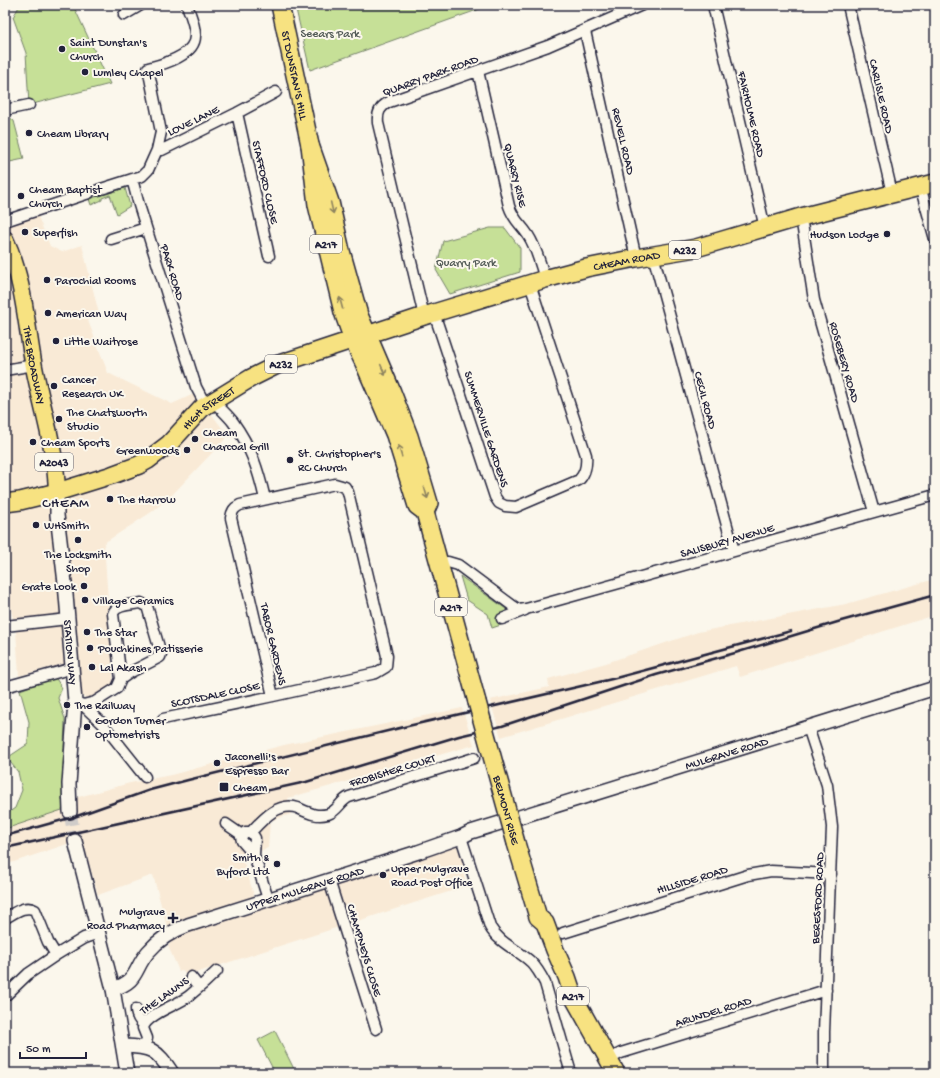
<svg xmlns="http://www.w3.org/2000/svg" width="940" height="1078" viewBox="0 0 940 1078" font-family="'Gochi Hand',sans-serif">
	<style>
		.built { fill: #f9ead6 }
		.green { fill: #c6e097; stroke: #748169 }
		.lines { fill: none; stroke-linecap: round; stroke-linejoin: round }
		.tertiary-tunnel { stroke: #d0ccc9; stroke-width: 13; stroke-dasharray: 13 6; stroke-linecap: butt }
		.minor-casing { stroke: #22223b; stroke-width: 13 }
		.tertiary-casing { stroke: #22223b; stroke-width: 16 }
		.primary-casing { stroke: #22223b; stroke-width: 19 }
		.trunk-casing { stroke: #22223b; stroke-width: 20 }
		.minor { stroke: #fbf7ec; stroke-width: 10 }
		.tertiary { stroke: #fbf7ec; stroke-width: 13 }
		.primary { stroke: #f7e281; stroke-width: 16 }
		.trunk { stroke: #f7e281; stroke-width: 17 }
		.rail { stroke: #22223b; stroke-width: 2.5 }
		.trunk-bridge-casing { stroke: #22223b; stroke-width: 20; stroke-linecap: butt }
		.trunk-bridge { stroke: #f7e281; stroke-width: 17 }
		.oneway { stroke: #8c825e }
		.poi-dot { fill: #22223b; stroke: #fbf7ec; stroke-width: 1.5 }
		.labels { text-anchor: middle; stroke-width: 4; stroke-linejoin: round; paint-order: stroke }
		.shield { fill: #fbf7ec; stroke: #636270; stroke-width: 1 }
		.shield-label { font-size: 11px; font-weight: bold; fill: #22223b }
		.park-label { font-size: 12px; fill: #535b57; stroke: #fbf7ec }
		.poi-label { font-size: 12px; fill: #22223b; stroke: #fbf7ec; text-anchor: start }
		.street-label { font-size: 12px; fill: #22223b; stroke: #fbf7ec }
		.quarter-label { font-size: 14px; letter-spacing: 1px; fill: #22223b; stroke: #fbf7ec }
	</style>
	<rect width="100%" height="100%" fill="#fbf7ec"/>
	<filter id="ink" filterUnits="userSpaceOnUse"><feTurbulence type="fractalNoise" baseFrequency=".025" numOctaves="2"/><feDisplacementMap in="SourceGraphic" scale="8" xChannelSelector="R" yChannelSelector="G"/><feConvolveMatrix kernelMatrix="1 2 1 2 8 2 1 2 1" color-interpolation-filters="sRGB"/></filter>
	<g filter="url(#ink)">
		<path class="built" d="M37,214L50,246L62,252L82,245L99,314L87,318L108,373L172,404L196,393L228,436L172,495L153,511L104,543L114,686L89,698L72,694L63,664L19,676L16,631L5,585V233L10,224Z
			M935,579V615L740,677L736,666L501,737L490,700L549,687L548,679L606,663L698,632L846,604Z
			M462,708L474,745L432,757L402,764L352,780L288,798L291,814L270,821L268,848L244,857L236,852L243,860L258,908L457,842L464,867L462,869L467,886L186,976L183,970L179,971L168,946L172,941L167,927L153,875L98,895L82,839L5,865V819L60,802L130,783L171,775L284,745Z"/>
		<path class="green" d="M20,5H73L110,84L29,105L26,53L13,17Z
			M295,5H491L310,70Z
			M8,116L14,121L24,159L5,163V117Z
			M125,188L130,206L117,214L110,195L102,198V200L91,205L89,199Z
			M490,228H505L520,248V272L450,294L436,270L443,241Z
			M460,576L506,609L505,612L498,616L501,625L492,628L488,614L467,600Z
			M55,677L62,688L58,698L65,719L62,800L65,809L5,829V815L15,808L22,790L18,772L7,758L28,744L29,722L20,690Z
			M275,1031L295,1071L290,1073H275L258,1040Z"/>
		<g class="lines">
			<path class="tertiary-tunnel" d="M70,812L75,841"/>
			<defs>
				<path id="minor" d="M713,5L765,228
					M848,5L892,193
					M124,15L141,5
					M585,31L636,258
					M478,71L509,206C514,221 520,223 528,235C536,247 541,265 545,279
					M5,110L29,105
					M237,113L269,256
					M157,150L161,132L148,68C164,64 196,55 195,35C195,25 190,14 187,5
					M132,179L139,205L196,387L206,406
					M920,186L935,239
					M98,190L142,176L148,170L157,150H162L237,113L276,92
					M801,217L814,300L874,512
					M5,221L89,193
					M111,239L146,228
					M653,255L734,551
					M434,313L495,497L499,503L505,506L516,507L579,480C585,474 587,464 586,455L530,284
					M424,316L378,123C377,112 380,107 389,102L548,46L642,5
					M5,370L34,365
					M214,401C219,408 227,414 233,422C251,447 258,469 265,499
					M335,484L345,487L348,492L387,656L386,667L376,673L273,696L231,518C232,511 234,508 240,505Z
					M439,564L448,562L458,565L513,606L519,610L526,609L935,495
					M502,619L525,610
					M5,626L68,619
					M5,687L73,668
					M75,702L83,705L95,702L117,688L121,679L131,672L160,657L161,654L147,606L141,603C133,605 115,604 113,614L121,679
					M83,705L102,723L145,777
					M163,719L273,696
					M808,727L827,785L832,827L824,1032V1073
					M226,824L242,835
					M251,832C263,819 279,801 298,808C309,813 316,817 328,814C338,811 340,801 349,797L474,758
					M251,832H245L241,837L242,841L254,855L268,899
					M251,832L255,838L254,855
					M461,837L490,927C499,943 518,950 531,962C537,968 541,975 545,983L571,1073
					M329,880L376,1029
					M5,918C13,914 25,904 35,910L48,942L56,955
					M563,933L748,875L771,871L831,874
					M191,977L199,987
					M5,996L28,974L56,955L84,938L99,933
					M136,1009C136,1016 138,1020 144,1025
					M145,1048L147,1038L143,1028C146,1014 178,1005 189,996C199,988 208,980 217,971
					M609,1059L621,1053L826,990"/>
				<g id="tertiary">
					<path id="s1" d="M57,492V515L65,583L75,702L69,784L70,812"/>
					<path d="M75,841L113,989L127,1073"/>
					<path id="s2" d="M113,989C139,981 133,970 148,952C159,939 172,931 188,925L418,852L461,837L471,832L935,688"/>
					<path d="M123,1046C152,1047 156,1049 172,1073"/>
				</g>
				<g id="primary">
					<path id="s3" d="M5,239C24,279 26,324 34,367C42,408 56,450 57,492"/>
				</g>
				<g id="trunk">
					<path id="s4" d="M280,5L310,145L330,202L341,251L359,315L392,392L409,436L429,503L425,512"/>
					<path d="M310,145L317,205L343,312L353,340L364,363L395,435L417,506L425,512L477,702"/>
					<path id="s5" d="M5,503L20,501L57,492L112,475L139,465L148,460L169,444L202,408L251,378L279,364L424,316L545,279L586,268L636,258L696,248L801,217L935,183"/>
					<path d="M516,843L538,917L545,923L555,950L567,977L574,998L616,1073"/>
				</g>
			</defs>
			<use href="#minor" class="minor-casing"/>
			<use href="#tertiary" class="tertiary-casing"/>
			<use href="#primary" class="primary-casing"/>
			<use href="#trunk" class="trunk-casing"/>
			<use href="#minor" class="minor"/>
			<use href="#tertiary" class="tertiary"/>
			<use href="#primary" class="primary"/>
			<use href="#trunk" class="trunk"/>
			<path class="rail" d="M5,836L77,816L150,790L188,780L408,726L612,679L791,631
				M5,848L306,782L459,736L502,726L656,675L735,653L841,621L935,595"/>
			<defs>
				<g id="trunk-bridge">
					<path id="s6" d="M477,702L516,843"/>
				</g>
			</defs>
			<use href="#trunk-bridge" class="trunk-bridge-casing"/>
			<use href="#trunk-bridge" class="trunk-bridge"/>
		</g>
		<defs><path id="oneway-shaft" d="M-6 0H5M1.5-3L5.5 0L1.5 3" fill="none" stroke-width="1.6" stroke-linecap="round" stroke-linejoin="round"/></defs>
		<g class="oneway">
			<use href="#oneway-shaft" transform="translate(332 208) rotate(77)"/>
			<use href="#oneway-shaft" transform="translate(341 303) rotate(-105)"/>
			<use href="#oneway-shaft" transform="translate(383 370) rotate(67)"/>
			<use href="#oneway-shaft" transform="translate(400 451) rotate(-107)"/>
			<use href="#oneway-shaft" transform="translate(426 493) rotate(74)"/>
		</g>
	</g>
	<g class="poi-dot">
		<circle cx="62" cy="49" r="4"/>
		<circle cx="85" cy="72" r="4"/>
		<circle cx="29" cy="133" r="4"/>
		<circle cx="21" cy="196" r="4"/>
		<circle cx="25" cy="232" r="4"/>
		<circle cx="887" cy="234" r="4"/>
		<circle cx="47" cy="280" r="4"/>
		<circle cx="48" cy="313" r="4"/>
		<circle cx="56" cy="341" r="4"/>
		<circle cx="54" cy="386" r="4"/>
		<circle cx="59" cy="419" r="4"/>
		<circle cx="195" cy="439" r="4"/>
		<circle cx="33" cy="442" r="4"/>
		<circle cx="187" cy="450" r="4"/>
		<circle cx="290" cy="460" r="4"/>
		<circle cx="110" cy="499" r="4"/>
		<circle cx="36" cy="525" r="4"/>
		<circle cx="78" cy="540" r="4"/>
		<circle cx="84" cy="586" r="4"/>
		<circle cx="85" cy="600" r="4"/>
		<circle cx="87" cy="632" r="4"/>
		<circle cx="90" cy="648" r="4"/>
		<circle cx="92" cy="667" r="4"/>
		<circle cx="67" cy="705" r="4"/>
		<circle cx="87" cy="727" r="4"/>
		<circle cx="217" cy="763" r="4"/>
		<rect x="219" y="782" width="10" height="10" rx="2"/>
		<circle cx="277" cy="864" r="4"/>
		<circle cx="383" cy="875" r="4"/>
		<path d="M171 912h4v4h4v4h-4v4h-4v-4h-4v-4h4z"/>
	</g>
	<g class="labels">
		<g class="shield">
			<rect x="310" y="235" width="32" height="18" rx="3"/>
			<rect x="669" y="241" width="32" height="18" rx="3"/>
			<rect x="265" y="355" width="32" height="18" rx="3"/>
			<rect x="35" y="453" width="38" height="18" rx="3"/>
			<rect x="435" y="598" width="32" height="18" rx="3"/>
			<rect x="557" y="987" width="32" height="18" rx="3"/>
		</g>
		<g class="shield-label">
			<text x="326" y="248">A217</text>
			<text x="685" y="254">A232</text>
			<text x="281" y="368">A232</text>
			<text x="54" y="466">A2043</text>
			<text x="451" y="611">A217</text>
			<text x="573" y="1000">A217</text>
		</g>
		<g class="park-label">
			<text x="330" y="37">Seears Park</text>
			<text x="466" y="266">Quarry Park</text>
		</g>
		<g class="poi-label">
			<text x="70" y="46">Saint Dunstan's<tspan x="70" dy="14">Church</tspan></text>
			<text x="93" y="76">Lumley Chapel</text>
			<text x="37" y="137">Cheam Library</text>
			<text x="29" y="193">Cheam Baptist<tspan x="29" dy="14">Church</tspan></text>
			<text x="33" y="236">Superfish</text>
			<text x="879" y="238" text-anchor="end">Hudson Lodge</text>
			<text x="55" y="284">Parochial Rooms</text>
			<text x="56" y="317">American Way</text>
			<text x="64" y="345">Little Waitrose</text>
			<text x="62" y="383">Cancer<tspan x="62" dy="14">Research UK</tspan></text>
			<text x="67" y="416">The Chatsworth<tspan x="67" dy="14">Studio</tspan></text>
			<text x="203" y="436">Cheam<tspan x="203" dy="14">Charcoal Grill</tspan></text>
			<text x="41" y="446">Cheam Sports</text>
			<text x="179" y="454" text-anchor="end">Greenwoods</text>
			<text x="298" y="457">St. Christopher's<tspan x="298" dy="14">RC Church</tspan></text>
			<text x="118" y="503">The Harrow</text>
			<text x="44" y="529">WHSmith</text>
			<text x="78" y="558" text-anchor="middle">The Locksmith<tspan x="78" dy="14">Shop</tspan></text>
			<text x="76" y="590" text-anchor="end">Grate Look</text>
			<text x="93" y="604">Village Ceramics</text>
			<text x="95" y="636">The Star</text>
			<text x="98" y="652">Pouchkines Patisserie</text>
			<text x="100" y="671">Lal Akash</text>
			<text x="75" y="709">The Railway</text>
			<text x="95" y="724">Gordon Turner<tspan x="95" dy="14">Optometrists</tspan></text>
			<text x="225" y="760">Jaconelli's<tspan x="225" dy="14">Espresso Bar</tspan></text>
			<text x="233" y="791">Cheam</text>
			<text x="269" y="861" text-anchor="end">Smith &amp;<tspan x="269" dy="14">Byford Ltd</tspan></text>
			<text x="391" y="872">Upper Mulgrave<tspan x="391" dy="14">Road Post Office</tspan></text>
			<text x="165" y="915" text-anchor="end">Mulgrave<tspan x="165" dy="14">Road Pharmacy</tspan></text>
		</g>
		<g class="street-label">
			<text dy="4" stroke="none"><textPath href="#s4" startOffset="72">ST DUNSTAN'S HILL</textPath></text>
			<text transform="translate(430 75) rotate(-20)" y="4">QUARRY PARK ROAD</text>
			<text transform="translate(882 96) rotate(77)" y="4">CARLISLE ROAD</text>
			<text transform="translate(752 114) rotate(77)" y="4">FAIRHOLME ROAD</text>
			<text transform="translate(193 120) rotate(-26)" y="4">LOVE LANE</text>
			<text transform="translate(624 141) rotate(77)" y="4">REVELL ROAD</text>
			<text transform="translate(516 175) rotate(76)" y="4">QUARRY RISE</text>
			<text transform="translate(266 182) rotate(77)" y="4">STAFFORD CLOSE</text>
			<text dy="4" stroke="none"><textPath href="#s5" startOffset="677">CHEAM ROAD</textPath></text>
			<text transform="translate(173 272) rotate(73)" y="4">PARK ROAD</text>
			<text transform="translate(845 362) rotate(74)" y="4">ROSEBERY ROAD</text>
			<text dy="4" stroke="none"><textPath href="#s3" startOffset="130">THE BROADWAY</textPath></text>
			<text transform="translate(706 400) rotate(75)" y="4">CECIL ROAD</text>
			<text dy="4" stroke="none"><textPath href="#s5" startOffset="230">HIGH STREET</textPath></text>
			<text transform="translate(487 429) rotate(72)" y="4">SUMMERVILLE GARDENS</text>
			<text transform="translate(727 540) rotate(-16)" y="4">SALISBURY AVENUE</text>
			<text transform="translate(274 644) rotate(77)" y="4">TABOR GARDENS</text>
			<text dy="4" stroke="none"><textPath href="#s1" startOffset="161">STATION WAY</textPath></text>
			<text transform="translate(215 694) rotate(-12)" y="4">SCOTSDALE CLOSE</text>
			<text dy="4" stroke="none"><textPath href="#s2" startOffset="667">MULGRAVE ROAD</textPath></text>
			<text transform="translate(392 770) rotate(-17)" y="4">FROBISHER COURT</text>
			<text dy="4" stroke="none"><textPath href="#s6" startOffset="112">BELMONT RISE</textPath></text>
			<text transform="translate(692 879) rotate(-17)" y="4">HILLSIDE ROAD</text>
			<text dy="4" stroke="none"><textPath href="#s2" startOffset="224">UPPER MULGRAVE ROAD</textPath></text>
			<text transform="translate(817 898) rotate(-87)" y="4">BERESFORD ROAD</text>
			<text transform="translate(365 950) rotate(73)" y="4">CHAMPNEYS CLOSE</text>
			<text transform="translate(164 995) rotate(-35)" y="4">THE LAWNS</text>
			<text transform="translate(713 1011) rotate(-17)" y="4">ARUNDEL ROAD</text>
		</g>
		<g class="quarter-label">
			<text x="66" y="507">CHEAM</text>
		</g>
	</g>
	<rect width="940" height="1078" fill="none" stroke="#fbf7ec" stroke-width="20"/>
	<rect x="10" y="10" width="920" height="1058" fill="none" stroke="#22223b" stroke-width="1.5" filter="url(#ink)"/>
	<path d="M20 1052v6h66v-6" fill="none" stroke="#22223b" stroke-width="2"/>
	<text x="26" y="1052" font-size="12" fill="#22223b" stroke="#fbf7ec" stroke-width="3" paint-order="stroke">50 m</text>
</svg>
